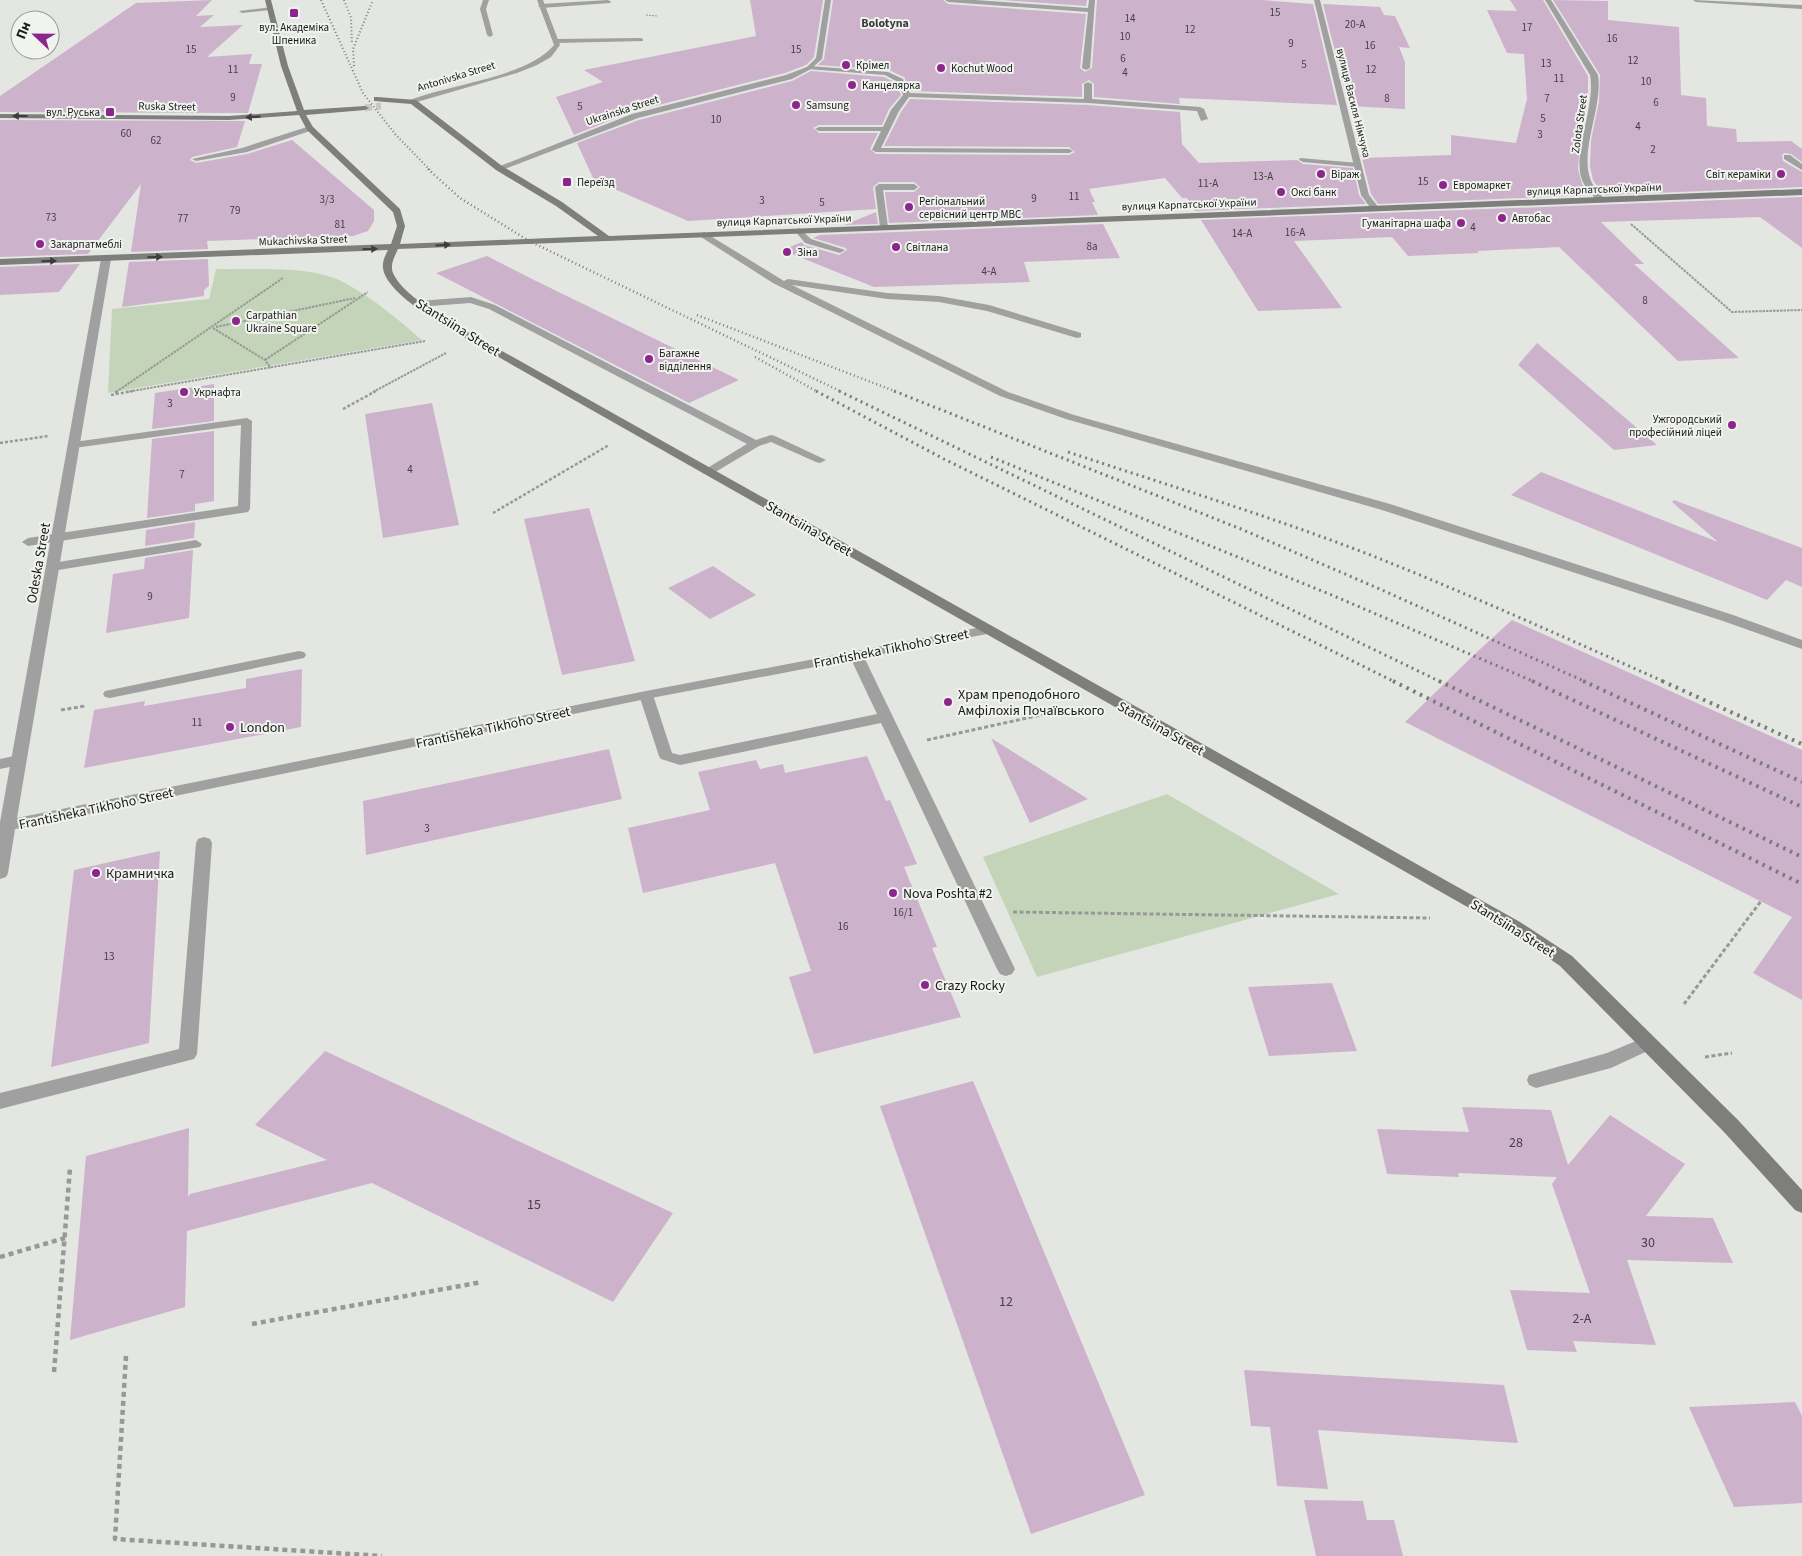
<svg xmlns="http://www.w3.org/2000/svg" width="1802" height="1556" viewBox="0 0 1802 1556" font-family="'Source Sans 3',sans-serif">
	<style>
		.green { fill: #c4d4b9 }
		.building { fill: #cdb2cc }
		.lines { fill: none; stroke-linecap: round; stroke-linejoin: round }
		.secondary-tunnel { stroke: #c6c7c4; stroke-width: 7; stroke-dasharray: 7 4; stroke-linecap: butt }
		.path-far4 { stroke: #979996; stroke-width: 1; stroke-dasharray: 2 1; stroke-linecap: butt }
		.path-far3 { stroke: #979996; stroke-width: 2; stroke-dasharray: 2.5 1; stroke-linecap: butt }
		.path-far2 { stroke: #979996; stroke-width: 2.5; stroke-dasharray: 3 2; stroke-linecap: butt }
		.path-far1 { stroke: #979996; stroke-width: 3; stroke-dasharray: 4 2.5; stroke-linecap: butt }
		.path { stroke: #979996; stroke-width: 4.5; stroke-dasharray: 5 4; stroke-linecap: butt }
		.service { fill: #9fa09f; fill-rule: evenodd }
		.minor { fill: #9fa09f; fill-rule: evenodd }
		.secondary { fill: #7e7f7d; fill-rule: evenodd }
		.rail-far3 { stroke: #7b7c7a; stroke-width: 2; stroke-dasharray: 1 2.5; stroke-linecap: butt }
		.rail-far2 { stroke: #7b7c7a; stroke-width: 2.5; stroke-dasharray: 1 3; stroke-linecap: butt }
		.rail-far1 { stroke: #7b7c7a; stroke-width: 3; stroke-dasharray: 2 4; stroke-linecap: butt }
		.rail { stroke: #7b7c7a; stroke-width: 4; stroke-dasharray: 2.5 5; stroke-linecap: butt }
		.oneway { fill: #3c3d3c }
		.poi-dot { fill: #8b268c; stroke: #f1f3ef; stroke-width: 2 }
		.labels { text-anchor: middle; stroke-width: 4; stroke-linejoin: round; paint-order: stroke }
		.number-label { font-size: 11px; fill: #464046 }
		.far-poi-label { font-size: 11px; fill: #191a19; stroke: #f1f3ef; text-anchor: start }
		.far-street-label { font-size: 11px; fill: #191a19; stroke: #f1f3ef }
		.far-neighbourhood-label { font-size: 12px; font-weight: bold; fill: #3b3c3a; stroke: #f1f3ef }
		.street-label { font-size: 14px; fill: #191a19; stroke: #f1f3ef }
		.poi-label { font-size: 14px; fill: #191a19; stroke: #f1f3ef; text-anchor: start }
		.near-number-label { font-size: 14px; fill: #464046 }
	</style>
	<rect width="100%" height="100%" fill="#e4e6e2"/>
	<path class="green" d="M216,269C254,270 308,265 341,281C369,295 399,320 422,340L108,393L112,309L209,299Z
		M1167,794L1339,894L1037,977L983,857Z"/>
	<path class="building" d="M212,0L196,16L214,15L200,27L243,25L207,57L252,54L249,64H262L248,113L0,112V96L136,3Z
		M750,0H823L814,57L806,65L785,73L631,112L574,135L556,97L603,82L584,70L756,36Z
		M833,0H943L948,4L1086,14L1080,68L1085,72L1092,68L1097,0H1261L1313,4L1337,105L1179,98L1180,104L1094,97V84L1089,80L1082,84V97L911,91L904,77L889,70L818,65L824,59Z
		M1002,0H1087L1086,6Z
		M1510,0H1543L1588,76V100L1580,143L1578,169L1582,184L1590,195L1378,204L1371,194L1362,158L1451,155V135L1516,143L1527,99L1524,54L1507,53L1487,10L1517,11Z
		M1553,0L1608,1V20L1679,27L1681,95L1706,98L1707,126L1736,129L1737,142L1791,141L1802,149V162L1791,154L1784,153L1782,155L1783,161L1802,172V187L1603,195L1593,180L1590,166L1591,141L1599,101L1600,75Z
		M1323,4L1380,7L1384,15L1395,16L1410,48L1399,47L1405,62V109L1349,106Z
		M811,71L884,77L896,83L901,95L889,109L882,125H819L813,128L819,133H878L870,149L876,154L1069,155L1075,152L1069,147L884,146L901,112L910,99L1088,105L1180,112L1182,144L1199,163L1297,160L1303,164L1353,168L1359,195L1366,204L1195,211L1187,198H1182L1165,178L1089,189L1095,202H1092L1098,215L889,223L885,192H914L920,187L914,182H879L873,187L876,209L688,221L594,180L577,143L639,120L792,81Z
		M0,120L245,121L237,147L192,157L190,160L196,163L247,154L292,140L374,210V221L368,231L353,236L207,241L208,249L131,252L141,184L88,254L0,257Z
		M1802,197V248L1760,217L1601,222L1644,264H1634L1739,358L1678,361L1559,247L1477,251L1479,253L1408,256L1392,237L1294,241L1342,308L1258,311L1201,220Z
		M876,212L878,224L844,225Z
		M1103,224L1120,258L1024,262L1030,282L874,287L782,250L802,242L804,245L839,255L847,250L846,248L813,238L820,235Z
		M487,256L532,279L739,380L689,403L436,273Z
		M208,259L209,286L204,290V296L122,307L129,262Z
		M80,264L59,292L0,295V267Z
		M1537,343L1657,445L1614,450L1518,365Z
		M214,384V421L152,429L155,393Z
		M432,403L459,525L383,538L365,414Z
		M214,431V501L195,504V511L147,518L152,439Z
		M1541,472L1718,542L1672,502L1674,500L1802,548V587L1786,580L1767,600L1511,495Z
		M589,508L635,661L562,675L524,519Z
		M195,522L194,538L145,546L146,530Z
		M193,550L189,618L106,633L113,574L144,569L145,558Z
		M713,566L756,595L710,619L668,588Z
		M1512,620L1802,750V1000L1753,973L1792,917L1405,722L1478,651Z
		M302,669L301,727L84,768L94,710L145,701L144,706L246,688V679Z
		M991,738L1088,799L1030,823Z
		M609,749L622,799L366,855L363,801Z
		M867,756L886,801L890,800L917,864L904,867L937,947L932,948L961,1017L814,1054L789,977L811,971L775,863L643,893L628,828L710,810L698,772L756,760L760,769L783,764L785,773Z
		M160,851L149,1043L51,1067L74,870Z
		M1332,983L1357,1051L1269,1056L1248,987Z
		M325,1051L673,1213L613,1302L372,1183L187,1231L185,1307L70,1340L86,1156L189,1128L188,1197L190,1194L327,1160L255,1125Z
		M973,1081L1145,1495L1031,1534L880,1106Z
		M1462,1107L1551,1110L1568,1165L1610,1115L1685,1164L1646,1216L1713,1218L1733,1263L1627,1260L1656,1345L1573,1341L1577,1352L1527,1350L1510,1290L1590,1293L1552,1184L1557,1177L1458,1173L1459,1177L1387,1174L1377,1129L1469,1132Z
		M1244,1370L1504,1385L1518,1443L1318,1430L1328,1489L1277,1486L1270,1427L1251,1426Z
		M1795,1402L1802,1416V1503L1734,1507L1689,1407Z
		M1304,1500L1363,1501L1367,1520H1394L1403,1556H1316Z"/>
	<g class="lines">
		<path class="secondary-tunnel" d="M365,108L381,106"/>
		<path class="path-far4" d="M646,15L657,16"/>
		<path class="path-far3" d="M1631,224L1732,312L1802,310
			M216,327L355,298
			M213,328L265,360L271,368
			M265,360L368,292
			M116,392L283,278
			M126,392L425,341
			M373,392L446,353"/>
		<path class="path-far2" d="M115,393L118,391
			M111,395L133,391
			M343,409L376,391
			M0,443L48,436
			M493,513L609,445"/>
		<path class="path-far1" d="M61,710L85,706
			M927,740L1068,709
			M1013,912L1430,918
			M1684,1004L1761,901
			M1705,1057L1732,1053"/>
		<path class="path" d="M0,1257L65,1238
			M252,1324L482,1282
			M126,1356L115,1539L382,1556
			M54,1372L70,1168"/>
		<path class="service" d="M483,0H489L486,9L493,35L490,37L487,35L480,9Z
			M608,0L611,2L610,3L541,8L538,6L541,4Z
			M272,7V9L270,10L242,13L239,11Z
			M641,38L643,39V41L556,43L553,41L556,39Z
			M809,66L888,72L903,79L910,93L1084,99V84L1088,82L1092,84V99L1200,107L1204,109L1208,119L1201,121L1197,111L1088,103L909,97L899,111L881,148L1069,149L1073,151L1069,153L876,152L872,150L881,131H819L815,129L819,127H883L891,110L903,95L898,82L885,75L807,69L805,68Z
			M310,126L314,128L313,130L247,152L196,161L192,159L242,148Z
			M1784,155H1790L1802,164V170L1784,159Z
			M1300,158L1358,163L1362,165L1358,167L1303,162L1299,160Z
			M879,184H914L918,187L914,190H883L888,227L884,230L880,227L875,187Z
			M799,228L811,239L845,250L840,253L805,243L795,231Z
			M704,232L784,281L788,279L887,293L939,296L989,305L1081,333V337L1077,338L987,311L939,302L887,299L792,285L1008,392L1074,415L1390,504L1733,615L1802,640V649L1723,621L1382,510L1066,419L1000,396L773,283L701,237L700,235Z
			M471,297L495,305L756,440L771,435L775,436L826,460L820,463L816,462L771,442L759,446L712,474H704L702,472L704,470L747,444L489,309L470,303L418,307L413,304L418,301Z
			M247,418L252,421L250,509L248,512L28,546L22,542L28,538L238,506L241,425L74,448L68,445L74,442Z
			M196,540L202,544L200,547L52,571L46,567L52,563Z
			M299,651L304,652L306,655L304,658L110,698L105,697L103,694L105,691L110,690Z
			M856,651L863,655L1015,969L1012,974L1006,976L1000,974L997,969L881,723L680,765L661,759L659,756L639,695L641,692H651L653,695L672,753L680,755L877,714L849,655Z
			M19,755L24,756L26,760L24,764L0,769V759Z
			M204,837L210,839L212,843L197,1054L194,1059L0,1109V1093L179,1049L196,843L198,839Z
			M1648,1036L1654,1038L1657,1043L1654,1048L1611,1068L1536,1088L1529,1085L1527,1080L1529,1075L1607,1053Z"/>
		<path class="minor" d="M537,0H543L560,45L551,57L537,65L517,73L410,104V100C450,84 528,77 554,45Z
			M825,0H831L822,59L811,69L792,79L638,118L502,170L495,168L632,114L786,75L807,67L816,58Z
			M945,0H975L1088,8L1089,0H1095L1090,68L1086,70L1082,68L1088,12L948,2Z
			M1314,0H1320L1369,195L1379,208L1378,210H1372L1361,195Z
			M1545,0H1551L1598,75C1603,107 1580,148 1590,178C1592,186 1600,193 1605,200L1604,202H1598C1593,195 1585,188 1582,180C1572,154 1596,105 1590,75Z
			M1693,0L1802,5V9L1696,2Z
			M106,256L111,259L17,818L646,691L987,626L994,630L987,634L646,699L15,829L8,873L6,877L0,879V822L101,259Z"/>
		<path class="secondary" d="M265,0H271L288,66L304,110L365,106L369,108L365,110L306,115L313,127L400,209L405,226L400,244L598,236L556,206L496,170L411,104L374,101V97H377L416,100L502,166L562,202L609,236L1802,189V195L398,249C394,258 389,266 394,275C405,298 456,325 479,338L1520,922L1572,956L1738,1120L1802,1190V1213L1795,1210L1724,1132L1560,966L1508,930L449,329C432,318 380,288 383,264C383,260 386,254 388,250L0,265V259L391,244L397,226L393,212L307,130L299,115L229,120L0,118V114L229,116L297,111L281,66Z"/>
		<path class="rail-far3" d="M321,0L363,93L395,134L430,170
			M344,0L351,18L352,44
			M354,66L353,49L373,0"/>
		<path class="rail-far2" d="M428,169L460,198L529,241L842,392
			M697,315L897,392
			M755,357L818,392"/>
		<path class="rail-far1" d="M816,391L944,459L1395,682
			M839,391L1441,682
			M894,391L1241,529L1382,590L1586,682
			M1068,452C1170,486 1273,517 1373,556C1471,595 1568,639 1665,682
			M991,457L1334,596L1535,682"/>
		<path class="rail" d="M1393,681L1802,884
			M1439,681L1802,857
			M1532,681L1802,807
			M1583,681L1802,782
			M1662,681L1802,744"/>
	</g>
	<defs><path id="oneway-solid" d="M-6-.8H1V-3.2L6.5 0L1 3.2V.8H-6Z" transform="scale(1.25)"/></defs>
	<g class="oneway">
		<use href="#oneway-solid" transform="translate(20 116) rotate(-180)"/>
		<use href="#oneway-solid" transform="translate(253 117) rotate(176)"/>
		<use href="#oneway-solid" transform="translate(443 245) rotate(-3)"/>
		<use href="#oneway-solid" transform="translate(370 249) rotate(-2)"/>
		<use href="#oneway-solid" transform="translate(155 257) rotate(-2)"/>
		<use href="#oneway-solid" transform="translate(49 261) rotate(-2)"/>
	</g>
	<g class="poi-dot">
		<rect x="289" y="8" width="10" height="10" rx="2.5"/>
		<circle cx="846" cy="65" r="5"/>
		<circle cx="941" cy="68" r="5"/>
		<circle cx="852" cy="85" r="5"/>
		<circle cx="796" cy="105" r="5"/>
		<rect x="105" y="107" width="10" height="10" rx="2.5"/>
		<circle cx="1321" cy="174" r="5"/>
		<circle cx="1781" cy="174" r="5"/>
		<rect x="562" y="177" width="10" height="10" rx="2.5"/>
		<circle cx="1443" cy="185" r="5"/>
		<circle cx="1281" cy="192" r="5"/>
		<circle cx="909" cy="207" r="5"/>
		<circle cx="1502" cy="218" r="5"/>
		<circle cx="1461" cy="223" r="5"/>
		<circle cx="40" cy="244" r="5"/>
		<circle cx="896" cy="247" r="5"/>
		<circle cx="787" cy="252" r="5"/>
		<circle cx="236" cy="321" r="5"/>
		<circle cx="649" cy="359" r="5"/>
		<circle cx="184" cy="392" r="5"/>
		<circle cx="1732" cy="425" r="5"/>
		<circle cx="948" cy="702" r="5"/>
		<circle cx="230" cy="727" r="5"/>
		<circle cx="96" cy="873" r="5"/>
		<circle cx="893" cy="893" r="5"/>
		<circle cx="925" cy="985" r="5"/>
	</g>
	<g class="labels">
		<g class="number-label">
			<text x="1275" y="16">15</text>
			<text x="1130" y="22">14</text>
			<text x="1355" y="28">20-А</text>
			<text x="1527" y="31">17</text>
			<text x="1190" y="33">12</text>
			<text x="1125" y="40">10</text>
			<text x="1612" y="42">16</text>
			<text x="1291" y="47">9</text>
			<text x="1370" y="49">16</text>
			<text x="191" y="53">15</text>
			<text x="796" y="53">15</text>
			<text x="1123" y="62">6</text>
			<text x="1633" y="64">12</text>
			<text x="1546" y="67">13</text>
			<text x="1304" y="68">5</text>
			<text x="233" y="73">11</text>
			<text x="1371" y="73">12</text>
			<text x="1125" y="76">4</text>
			<text x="1559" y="82">11</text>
			<text x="1646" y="85">10</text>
			<text x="233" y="101">9</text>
			<text x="1387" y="102">8</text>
			<text x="1547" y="102">7</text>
			<text x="1656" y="106">6</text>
			<text x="580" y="110">5</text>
			<text x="1543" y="122">5</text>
			<text x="716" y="123">10</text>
			<text x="1638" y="130">4</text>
			<text x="126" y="137">60</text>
			<text x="1540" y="138">3</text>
			<text x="156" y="144">62</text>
			<text x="1653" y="153">2</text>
			<text x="1263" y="180">13-А</text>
			<text x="1423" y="185">15</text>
			<text x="1208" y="187">11-А</text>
			<text x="1074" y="200">11</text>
			<text x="1034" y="202">9</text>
			<text x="327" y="203">3/3</text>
			<text x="762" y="204">3</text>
			<text x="822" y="206">5</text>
			<text x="235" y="214">79</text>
			<text x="51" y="221">73</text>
			<text x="183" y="222">77</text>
			<text x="340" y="228">81</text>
			<text x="1473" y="231">4</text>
			<text x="1295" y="236">16-А</text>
			<text x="1242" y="237">14-А</text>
			<text x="1092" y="250">8а</text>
			<text x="989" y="275">4-А</text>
			<text x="1645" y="304">8</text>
			<text x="170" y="407">3</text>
			<text x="410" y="473">4</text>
			<text x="182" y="478">7</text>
			<text x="150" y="600">9</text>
			<text x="197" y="726">11</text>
			<text x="427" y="832">3</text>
			<text x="903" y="916">16/1</text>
			<text x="843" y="930">16</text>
			<text x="109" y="960">13</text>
		</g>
		<g class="far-poi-label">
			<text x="294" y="31" text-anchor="middle">вул. Академіка<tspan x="294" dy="13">Шпеника</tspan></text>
			<text x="856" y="69">Крімел</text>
			<text x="951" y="72">Kochut Wood</text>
			<text x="862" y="89">Канцелярка</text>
			<text x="806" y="109">Samsung</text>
			<text x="100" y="116" text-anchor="end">вул. Руська</text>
			<text x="1331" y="178">Віраж</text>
			<text x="1771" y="178" text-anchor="end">Світ кераміки</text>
			<text x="577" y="186">Переїзд</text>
			<text x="1453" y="189">Евромаркет</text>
			<text x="1291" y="196">Оксі банк</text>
			<text x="919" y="205">Регіональний<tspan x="919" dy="13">сервісний центр МВС</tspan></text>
			<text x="1512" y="222">Автобас</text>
			<text x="1451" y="227" text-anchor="end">Гуманітарна шафа</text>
			<text x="50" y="248">Закарпатмеблі</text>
			<text x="906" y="251">Світлана</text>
			<text x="797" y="256">Зіна</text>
			<text x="246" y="319">Carpathian<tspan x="246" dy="13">Ukraine Square</tspan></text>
			<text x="659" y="357">Багажне<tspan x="659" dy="13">відділення</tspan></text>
			<text x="194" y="396">Укрнафта</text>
			<text x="1722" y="423" text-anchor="end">Ужгородський<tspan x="1722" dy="13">професійний ліцей</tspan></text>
		</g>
		<g class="far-street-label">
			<text transform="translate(456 76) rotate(-17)" y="4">Antonivska Street</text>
			<text transform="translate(1354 103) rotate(76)" y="4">вулиця Василя Німчука</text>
			<text transform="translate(167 106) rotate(1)" y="4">Ruska Street</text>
			<text transform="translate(622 110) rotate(-18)" y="4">Ukrainska Street</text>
			<text transform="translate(1579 124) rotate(-82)" y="4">Zolota Street</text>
			<text transform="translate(1594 189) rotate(-2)" y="4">вулиця Карпатської України</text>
			<text transform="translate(1189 204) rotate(-2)" y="4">вулиця Карпатської України</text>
			<text transform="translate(784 220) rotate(-2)" y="4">вулиця Карпатської України</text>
			<text transform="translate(303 240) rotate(-2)" y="4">Mukachivska Street</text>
		</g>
		<g class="far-neighbourhood-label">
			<text x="885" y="27">Bolotyna</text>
		</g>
		<g class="street-label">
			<text transform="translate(458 327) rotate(32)" y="5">Stantsiina Street</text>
			<text transform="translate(809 528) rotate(30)" y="5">Stantsiina Street</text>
			<text transform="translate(38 563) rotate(-80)" y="5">Odeska Street</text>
			<text transform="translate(891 648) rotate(-11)" y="5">Frantisheka Tikhoho Street</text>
			<text transform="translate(493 727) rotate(-12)" y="5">Frantisheka Tikhoho Street</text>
			<text transform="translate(1161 728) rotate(29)" y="5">Stantsiina Street</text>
			<text transform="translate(96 808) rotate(-12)" y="5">Frantisheka Tikhoho Street</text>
			<text transform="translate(1513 928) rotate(32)" y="5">Stantsiina Street</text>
		</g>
		<g class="poi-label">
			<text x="958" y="699">Храм преподобного<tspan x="958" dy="16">Амфілохія Почаївського</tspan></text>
			<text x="240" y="732">London</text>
			<text x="106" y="878">Крамничка</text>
			<text x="903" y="898">Nova Poshta #2</text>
			<text x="935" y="990">Crazy Rocky</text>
		</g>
		<g class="near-number-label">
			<text x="1516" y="1147">28</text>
			<text x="534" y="1209">15</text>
			<text x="1648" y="1247">30</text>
			<text x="1006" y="1306">12</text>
			<text x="1582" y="1323">2-А</text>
		</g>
	</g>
	<g transform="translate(35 35) rotate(292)"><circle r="24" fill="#f1f3ef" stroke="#9b9c99"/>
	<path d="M0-4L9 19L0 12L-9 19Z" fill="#8b268c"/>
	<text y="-8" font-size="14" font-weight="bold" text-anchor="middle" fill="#191a19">Пн</text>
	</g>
</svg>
